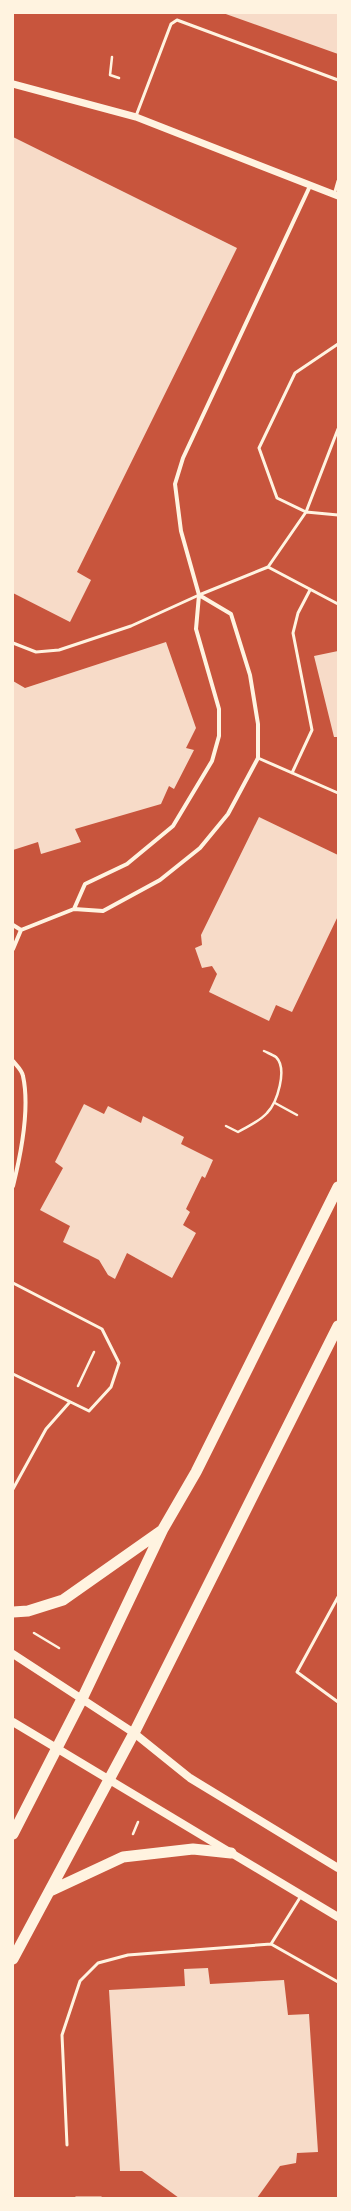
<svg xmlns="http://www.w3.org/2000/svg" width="351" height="2211" viewBox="0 0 351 2211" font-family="Figtree,sans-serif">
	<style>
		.building { fill: #f7dbc8 }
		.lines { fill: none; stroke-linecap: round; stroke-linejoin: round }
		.path { stroke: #fff3e0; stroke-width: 2.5 }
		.service { stroke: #fff3e0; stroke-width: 3 }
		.minor { stroke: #fff3e0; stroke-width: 4 }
		.tertiary { stroke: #fff3e0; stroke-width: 7 }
		.secondary { stroke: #fff3e0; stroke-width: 8 }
		.trunk { stroke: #fff3e0; stroke-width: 11 }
	</style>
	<rect width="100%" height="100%" fill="#c8553d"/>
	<path class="building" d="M224,13H338V54L223,13Z
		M13,137L237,248L77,572L91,580L70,622L13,593Z
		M166,642L196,728L186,748L194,750L174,789L169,786L161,804L75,829L81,842L41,854L38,842L13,850V681L25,688Z
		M338,651V737H334L314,656Z
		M259,817L338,855V916L292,1012L276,1005L269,1021L209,992L217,974L212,966L202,968L195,948L202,945L201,935Z
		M84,1104L104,1114L108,1106L141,1123L143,1116L184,1137L181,1144L213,1160L205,1178L202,1176L186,1209L190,1212L183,1225L196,1233L172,1278L127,1253L115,1279L108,1275L99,1260L63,1242L70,1226L40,1210L63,1168L55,1162Z
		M208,1968L210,1984L284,1980L288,2015L309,2014L318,2152L297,2153L296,2163L280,2166L257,2198H179L142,2171H120L109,1990L185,1986L184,1969Z"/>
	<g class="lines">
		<path class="path" d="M112,57L110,75L119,78
			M275,1103L297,1115
			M226,1126L238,1132C248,1126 259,1122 267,1113C277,1103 288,1069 276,1057C273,1055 268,1053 264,1051
			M78,1386L94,1352
			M34,1633L59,1648
			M133,1834L138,1822"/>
		<path class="service" d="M136,116L171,24L177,20L338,80
			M334,195L338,181
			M338,344L295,373L259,448L277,498L306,512L338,515
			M268,567L338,604
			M13,643L36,652L59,650L131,626L199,595L268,567L306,512L338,429
			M258,758L338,793
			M292,773L312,730L293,633L298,613L310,590
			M13,1283L102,1329L119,1363L111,1387L89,1411L13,1374
			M13,1489L46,1429L69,1403
			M338,1597L297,1672L338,1702
			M301,1896L271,1944L338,1982
			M67,2145L62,2035L80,1981L98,1963L128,1955L271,1944
			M76,2198H101"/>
		<path class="minor" d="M74,909L85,884L127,864L173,826L212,761L219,736V709L196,629L199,595L181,531L175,484L183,458L310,186
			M13,925L21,930
			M13,949L21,930L74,909L103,911L160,880L200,848L228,814L258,758V724L250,675L231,614L199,595
			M13,1061C16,1065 22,1070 23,1076C30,1108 21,1154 13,1186"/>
		<path class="tertiary" d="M13,84L136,117L338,196"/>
		<path class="secondary" d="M13,1654L134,1733L190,1778L338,1868
			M13,1722L338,1917"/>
		<path class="trunk" d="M13,1612L28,1611L63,1600L161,1531
			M13,1834L82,1699L163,1529L196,1472L338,1187
			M50,1891L123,1857L193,1849L231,1853
			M13,1959L134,1733L338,1326"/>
	</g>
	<rect width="351" height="2211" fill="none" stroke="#fff3e0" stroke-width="28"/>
</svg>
